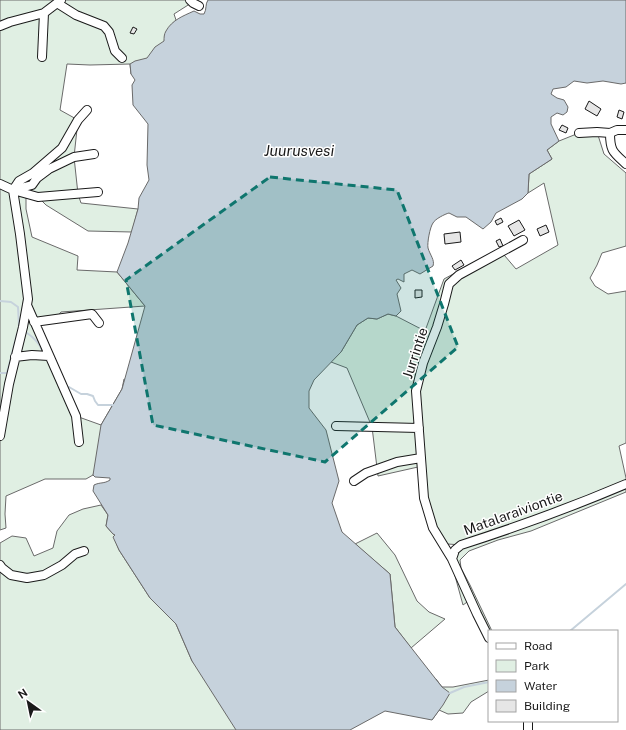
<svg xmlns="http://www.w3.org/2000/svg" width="626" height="730" viewBox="0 0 626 730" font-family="'Public Sans',sans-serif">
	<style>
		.green { fill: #e0efe3; stroke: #6a6a6a }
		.water { fill: #c6d2dc; stroke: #6a6a6a }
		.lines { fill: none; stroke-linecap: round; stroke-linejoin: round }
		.stream { stroke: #c6d2dc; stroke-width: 2 }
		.building { fill: #e6e6e6; stroke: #1a1a1a }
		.minor-casing { stroke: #1a1a1a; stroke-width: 10 }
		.minor { stroke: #fff; stroke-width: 8 }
		.marked { fill: #0f766e; fill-opacity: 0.2; stroke: #0f766e; stroke-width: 3; stroke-dasharray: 8 5; stroke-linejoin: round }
		.labels { text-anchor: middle; stroke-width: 3; stroke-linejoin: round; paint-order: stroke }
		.street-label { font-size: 14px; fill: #1a1a1a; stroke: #fff }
		.water-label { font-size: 15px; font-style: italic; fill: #1a1a1a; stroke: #fff }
	</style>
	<rect width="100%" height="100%" fill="#fff"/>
	<path class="green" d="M0,0H196L174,14L176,20L172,24L174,36L131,74L130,64L90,65L67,64L60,110L78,120L74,157L78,194L81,203L138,209L132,232L88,231L46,205L38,197L26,194V209L32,237L78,256L77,270L117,272L145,306L61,312L55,319L35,322L76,416L101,425L122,389L124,379L137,384L93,475L86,479H45L6,496L5,514L6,528L0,530Z
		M597,132L604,154L626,173V246L602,253L597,265L590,278L595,286L608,294L626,291V443L619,446L626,478V492L531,531L498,540L469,551L460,560L461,568L470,585L492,631H489L470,600L463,605L452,565L461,545L448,544L441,541L433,528L418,467L378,476L372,427L347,368L331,362L341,352L357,325L368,318L377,319L388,314L396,316L425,331L444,279L499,249L516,269L558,245L544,183L528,193L529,174L552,159L547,150L559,141L579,133Z
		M101,505L108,515L106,526L113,534L115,535L114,537L119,550L150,598L176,624L192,661L251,730H0V543L12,536L26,538L34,556L53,548L57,531L69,515L83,509Z
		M377,533L395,555L417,601L429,612L445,619L411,648L395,627L390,574L355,544Z
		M436,679L442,687H453L489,680V691L471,702L463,713L448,714L439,710L432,720Z"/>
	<path class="water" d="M208,0H626V83L621,84L603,81L587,83L574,81L566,87L553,89L551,94L557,98L564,100L568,107L567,112L563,115L557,113L551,117V124L559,141L547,150L552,159L529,174L528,193L522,199L496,213L491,222L483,229L466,217H457L449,213C445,214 435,219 433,223C430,227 427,243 428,248C430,255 435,260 433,266L420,274L412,270L404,274V282L398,279L396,280L401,288L397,294L401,311L396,316L388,314L377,319L368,318L357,325L341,352L314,380L309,391V408L326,430L339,481L332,503L342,532L390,574L395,627L442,687L450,693L443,705L432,720L385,711L350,730H236L192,661L176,624L150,598L119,550L113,537L115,535L113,534L106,526L108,515L93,491L94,485C100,482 104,484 110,480V478L95,477L93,475L101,425L122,389L145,306L117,272L128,243L138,209L139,198L149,180L147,165L148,124L133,105L132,85L135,80L131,74L130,64L135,61L147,58L155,47L164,41C164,38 164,34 166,31C172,20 183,16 194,11L200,14H204C207,9 205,4 208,0Z"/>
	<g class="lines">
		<path class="stream" d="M0,301L11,302L18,307L19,326
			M27,333C33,337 39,343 42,350
			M0,373H7L17,334
			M69,387L81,394H87L93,396L95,401L98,405H113
			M570,631L626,584
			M450,693L464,687L489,682"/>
	</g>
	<path class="building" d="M133,27L137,29L134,34L130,33Z
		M589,101L601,109L597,116L585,109Z
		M619,110L624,112L622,119L617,117Z
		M562,125L568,128L566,133L559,130Z
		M501,218L503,222L497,225L495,221Z
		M519,220L525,230L514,236L508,226Z
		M546,225L549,232L540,236L537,229Z
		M460,232L461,242L445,244L444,234Z
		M500,239L503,246L499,247L496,241Z
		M461,260L464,265L455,270L452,266Z
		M415,290H422V297L415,298Z"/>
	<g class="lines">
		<defs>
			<path id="minor" d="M190,0L193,3L199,6
				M57,3L76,15L104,26L109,32L115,51L122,58
				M0,26L10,22L44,13L61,0
				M42,57L44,13
				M579,133L597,132L610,133L617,130H626
				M610,133C610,151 613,152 626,164
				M0,184L13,190L20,234L28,299L23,327L9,384L0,436
				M13,190L19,181L33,173L62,148L78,120L87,110
				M13,190L32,185L37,178L49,169L74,157L94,154
				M13,190L38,197L98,192
				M27,305L76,416L79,442
				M34,322L92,314L99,323
				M15,357L32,355L49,356
				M336,426L419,428
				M354,481L366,473L397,462L421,458
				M452,559L433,528L424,498L416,391L423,363L437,327L444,304L449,284L459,275L523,240
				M0,565L2,568L11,575L27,578L44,575L62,565L75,554L84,551
				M489,638L477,614L452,559L455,550L461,545C517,527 572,507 626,484
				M528,721V730"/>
		</defs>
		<use href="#minor" class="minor-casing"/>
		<use href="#minor" class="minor"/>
	</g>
	<path class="marked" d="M270,177L397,190L458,347L325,462L153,425L126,280Z"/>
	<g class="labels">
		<g class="street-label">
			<text transform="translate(415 353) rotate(-72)" y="5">Jurrintie</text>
			<text transform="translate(513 513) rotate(-20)" y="5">Matalaraiviontie</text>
		</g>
		<g class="water-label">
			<text x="299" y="156">Juurusvesi</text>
		</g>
	</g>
	<rect x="488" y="630" width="130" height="92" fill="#ffffff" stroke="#a3a3a3"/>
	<rect x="496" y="643" width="20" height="6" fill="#ffffff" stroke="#a3a3a3"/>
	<text x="524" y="650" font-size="12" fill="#1a1a1a">Road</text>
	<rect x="496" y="660" width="20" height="12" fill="#e0efe3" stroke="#a3a3a3"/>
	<text x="524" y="670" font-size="12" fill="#1a1a1a">Park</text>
	<rect x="496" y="680" width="20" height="12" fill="#c6d2dc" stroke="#a3a3a3"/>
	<text x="524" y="690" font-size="12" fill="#1a1a1a">Water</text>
	<rect x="496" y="700" width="20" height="12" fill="#e6e6e6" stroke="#a3a3a3"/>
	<text x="524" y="710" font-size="12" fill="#1a1a1a">Building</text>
	<g transform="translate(28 702) rotate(327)" stroke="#ffffff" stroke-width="3" paint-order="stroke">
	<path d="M0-3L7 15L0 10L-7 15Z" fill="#1a1a1a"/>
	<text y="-6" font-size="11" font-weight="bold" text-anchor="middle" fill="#1a1a1a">N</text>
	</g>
</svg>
